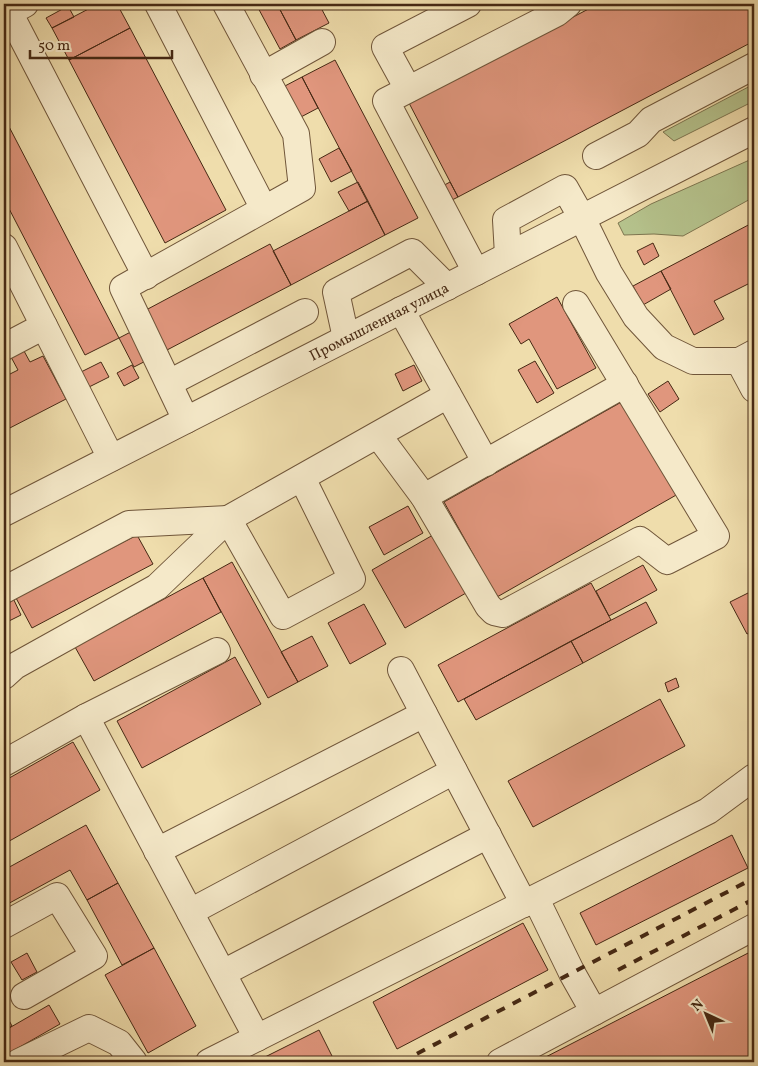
<svg xmlns="http://www.w3.org/2000/svg" width="758" height="1066" viewBox="0 0 758 1066" font-family="Vollkorn,serif">
	<style>
		.green { fill: #b5c28c; stroke: #7e7650 }
		.building { fill: #e0967d; stroke: #462914 }
		.lines { fill: none; stroke-linecap: round; stroke-linejoin: round }
		.minor-casing { stroke: #70563a; stroke-width: 28 }
		.minor { stroke: #f5e9c9; stroke-width: 26 }
		.rail { stroke: #462914; stroke-width: 4; stroke-dasharray: 9 9; stroke-linecap: butt }
		.labels { text-anchor: middle; stroke-width: 4.5; stroke-linejoin: round; paint-order: stroke }
		.street-label { font-size: 15px; fill: #462914; stroke: #f5e9c9 }
	</style>
	<rect width="100%" height="100%" fill="#efddac"/>
	<filter id="stains"><feTurbulence type="fractalNoise" baseFrequency=".004" numOctaves="4"/><feColorMatrix values="0 0 0 0 .2 0 0 0 0 .09 0 0 0 0 .02 0 0 0 .5 -.17"/></filter>
	<radialGradient id="worn" r=".72"><stop offset=".6" stop-color="#630" stop-opacity="0"/><stop offset="1" stop-color="#630" stop-opacity=".3"/></radialGradient>
	<path class="green" d="M754,84V101L674,141L663,132Z
		M754,158V197L683,236L654,234L624,235L618,223L651,204Z"/>
	<path class="building" d="M98,4H117L130,28L69,60L52,28Z
		M256,4H277L296,40L280,49Z
		M277,4H319L329,23L296,40Z
		M598,4H754V41L458,197L409,103Z
		M68,6L74,17L52,28L46,18Z
		M130,28L226,210L165,243L69,60Z
		M335,60L418,218L385,235L302,77Z
		M302,77L318,108L299,118L283,87Z
		M4,117L119,338L85,355L4,199Z
		M339,148L352,171L331,182L319,159Z
		M358,182L368,201L349,211L338,192Z
		M450,182L458,197L446,203L439,188Z
		M368,201L385,235L291,285L273,251Z
		M754,222V281L714,301L724,319L694,335L661,271Z
		M653,243L659,256L644,265L637,251Z
		M270,244L291,285L167,350L146,310Z
		M661,271L671,289L643,305L633,286Z
		M557,297L596,368L557,389L529,339L521,344L509,324Z
		M152,321L167,350L134,367L119,338Z
		M24,351L30,362L43,356L66,399L4,431V377L18,370L11,357Z
		M535,361L554,393L537,403L518,370Z
		M101,362L109,377L89,387L81,372Z
		M132,365L139,378L124,386L117,373Z
		M414,365L422,381L403,391L395,374Z
		M668,381L679,399L660,412L648,394Z
		M625,400L678,494L497,597L444,502Z
		M408,506L423,533L384,555L369,527Z
		M137,535L153,564L32,628L16,598Z
		M433,535L466,593L405,628L372,570Z
		M232,562L298,682L268,698L203,578Z
		M643,565L657,590L609,616L596,591Z
		M203,578L221,612L94,681L75,647Z
		M591,583L611,620L458,702L438,665Z
		M754,590V631L747,634L730,602Z
		M13,598L21,615L5,623L4,603Z
		M646,602L657,623L583,663L571,641Z
		M364,604L386,644L350,664L328,623Z
		M312,636L328,666L298,682L281,652Z
		M571,641L583,663L476,720L464,699Z
		M235,657L261,704L142,768L117,721Z
		M676,678L679,687L668,692L665,683Z
		M660,699L685,746L533,827L508,781Z
		M73,742L100,790L4,844V781Z
		M86,825L118,883L87,900L70,870L4,906V870Z
		M732,835L748,868L596,945L580,913Z
		M118,883L154,948L122,965L87,900Z
		M523,923L548,970L397,1049L373,1002Z
		M154,948L196,1026L148,1053L105,975Z
		M754,950V1062H536Z
		M27,953L37,972L22,980L11,962Z
		M49,1005L60,1024L4,1056V1031Z
		M4,1011L12,1026L4,1031Z
		M319,1030L335,1062H255Z"/>
	<g class="lines">
		<defs>
			<g id="minor">
				<path d="M25,4L10,12L11,16L146,276"/>
				<path d="M158,4L264,209"/>
				<path d="M263,75L322,42"/>
				<path d="M408,89L385,47L468,4"/>
				<path d="M596,156L638,134L651,120L754,66"/>
				<path d="M4,247L111,458"/>
				<path d="M508,255L506,220L565,188L582,218L609,273L636,317L664,347L693,361H739L754,353"/>
				<path d="M476,272L386,101L557,13L568,4"/>
				<path d="M401,310L486,463"/>
				<path d="M346,338L336,292L412,252L447,287"/>
				<path d="M4,347L44,326"/>
				<path d="M739,361L754,389"/>
				<path d="M169,383L305,312"/>
				<path d="M186,420L123,288L302,188L296,134L226,4"/>
				<path d="M378,435L424,497L488,606L494,612L503,614L640,540L667,561L716,536L576,304"/>
				<path d="M424,497L625,384"/>
				<path id="s1" d="M4,513L754,130"/>
				<path d="M4,590L129,524L228,519L283,616L352,579L302,478"/>
				<path d="M401,670L524,904"/>
				<path d="M4,676L15,666L157,587L228,519L448,395"/>
				<path d="M86,717L257,1038"/>
				<path d="M4,763L86,717L217,651"/>
				<path d="M157,851L424,714"/>
				<path d="M536,899L572,973L594,1012"/>
				<path d="M190,912L454,771"/>
				<path d="M4,925L57,896L94,956L24,996"/>
				<path d="M223,973L488,835"/>
				<path d="M19,1062L89,1028L119,1043L134,1062"/>
				<path d="M209,1062L708,811L754,777"/>
				<path d="M500,1062L754,927"/>
			</g>
		</defs>
		<use href="#minor" class="minor-casing"/>
		<use href="#minor" class="minor"/>
		<path class="rail" d="M618,970L754,899
			M401,1062L754,878"/>
	</g>
	<g class="labels">
		<g class="street-label">
			<text dy="5" stroke="none"><textPath href="#s1" startOffset="421">Промышленная улица</textPath></text>
		</g>
	</g>
	<rect width="758" height="1066" fill="none" stroke="#efddac" stroke-width="20"/>
	<rect x="5" y="5" width="748" height="1056" fill="none" stroke="#462914" stroke-width="2.5"/>
	<rect x="10" y="10" width="738" height="1046" fill="none" stroke="#462914"/>
	<g transform="translate(706 1014) rotate(316)" stroke="#f5e9c9" stroke-width="4" paint-order="stroke">
	<path d="M0-4L9 19L0 12L-9 19Z" fill="#462914"/>
	<text y="-8" font-size="14" font-weight="bold" text-anchor="middle" fill="#462914">N</text>
	</g>
	<path d="M30 50v8h142v-8" fill="none" stroke="#462914" stroke-width="2.5"/>
	<text x="38" y="50" font-size="15" fill="#462914" stroke="#f5e9c9" stroke-width="4" paint-order="stroke">50 m</text>
	<rect width="100%" height="100%" filter="url(#stains)"/>
	<rect width="100%" height="100%" fill="url(#worn)"/>
</svg>
